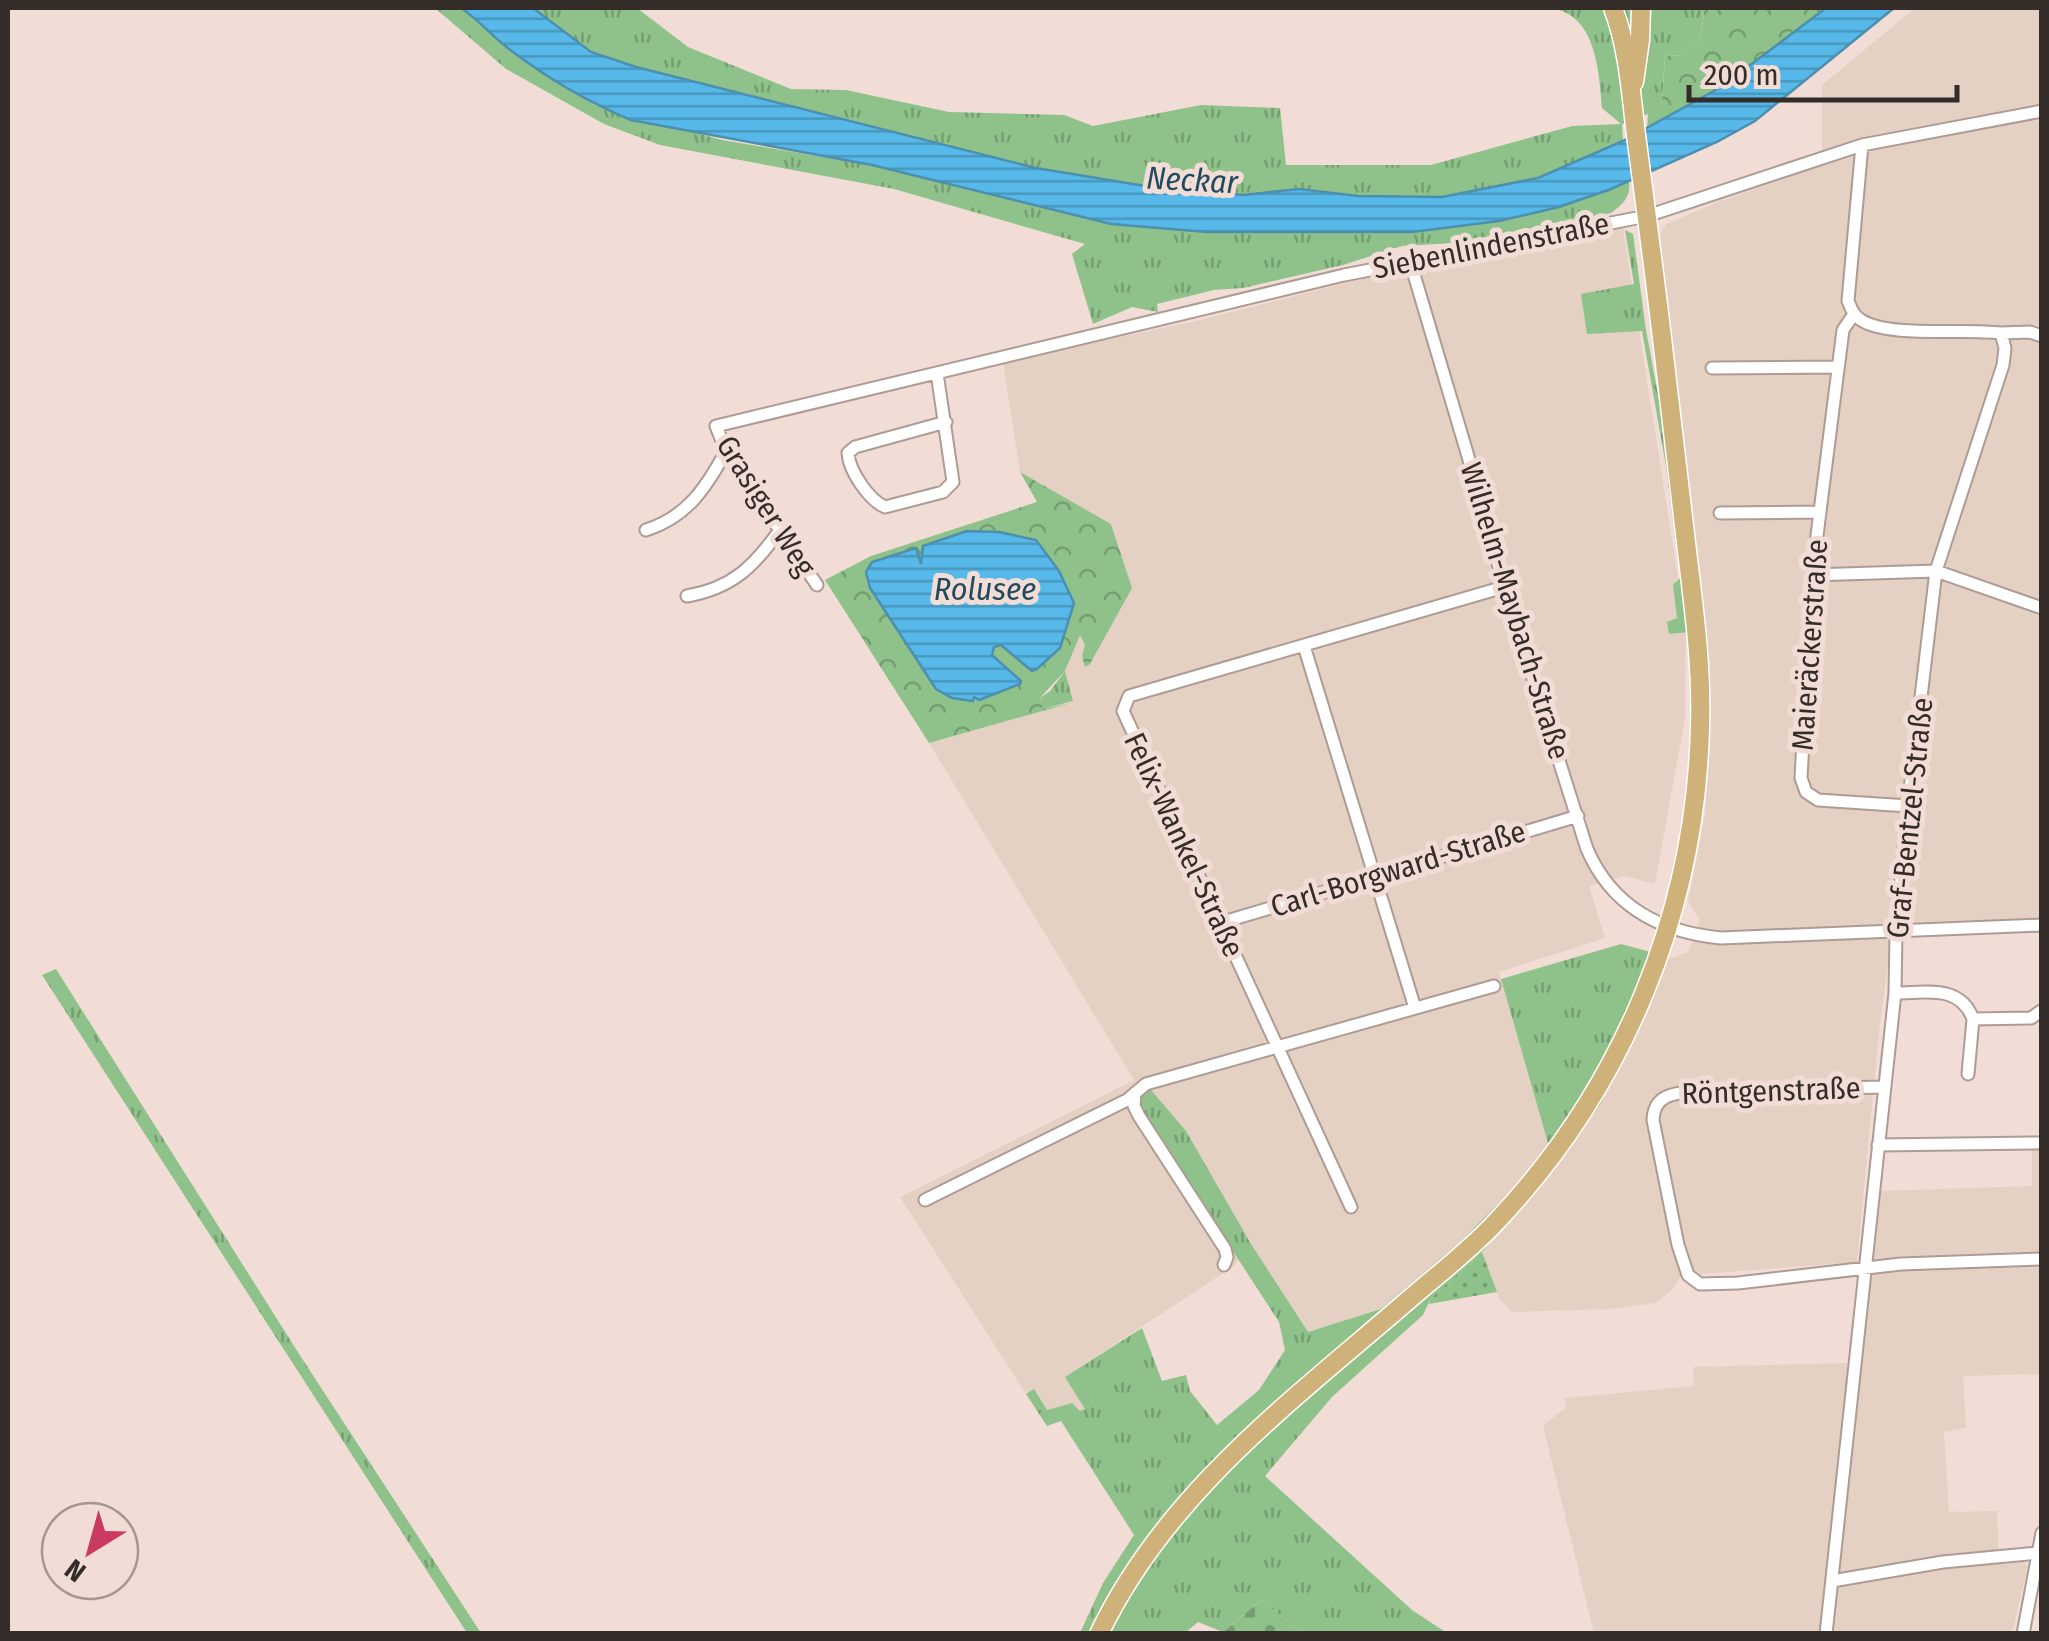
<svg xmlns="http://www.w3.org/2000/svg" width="2049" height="1641" viewBox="0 0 2049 1641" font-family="'Fira Sans Condensed',sans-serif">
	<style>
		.commercial { fill: #e5d0c4 }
		.grass { fill: url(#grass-tufts) }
		.forest { fill: url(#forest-crowns); fill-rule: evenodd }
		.cemetery { fill: url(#cemetery-stones) }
		.garden { fill: url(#garden-dots) }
		.water { fill: url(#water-rules); stroke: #4c8faf; stroke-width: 2.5 }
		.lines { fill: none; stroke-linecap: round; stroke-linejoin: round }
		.minor-casing { stroke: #ad9b94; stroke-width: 15 }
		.primary-casing { stroke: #fff; stroke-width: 21 }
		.minor { stroke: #fff; stroke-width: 11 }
		.primary { stroke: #cfb279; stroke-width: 18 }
		.labels { text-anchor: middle; stroke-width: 10; stroke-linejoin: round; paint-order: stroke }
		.street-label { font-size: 30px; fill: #332c29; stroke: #f1ddd6 }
		.water-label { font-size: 32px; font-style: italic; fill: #214a5f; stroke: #f1ddd6 }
	</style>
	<defs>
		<pattern id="grass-tufts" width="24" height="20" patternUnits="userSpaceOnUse" patternTransform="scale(2.5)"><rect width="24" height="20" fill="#8fc28a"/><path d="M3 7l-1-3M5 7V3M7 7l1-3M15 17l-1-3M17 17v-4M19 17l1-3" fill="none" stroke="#759e71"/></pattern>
		<pattern id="forest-crowns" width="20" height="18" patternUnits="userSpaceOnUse" patternTransform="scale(2.5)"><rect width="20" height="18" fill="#8fc28a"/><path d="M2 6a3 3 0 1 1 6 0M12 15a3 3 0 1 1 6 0" fill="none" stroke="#759e71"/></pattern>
		<pattern id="cemetery-stones" width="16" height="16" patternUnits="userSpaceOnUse" patternTransform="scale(2.5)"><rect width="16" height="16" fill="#8fc28a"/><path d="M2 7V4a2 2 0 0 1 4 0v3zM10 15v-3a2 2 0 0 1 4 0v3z" fill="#759e71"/></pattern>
		<pattern id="garden-dots" width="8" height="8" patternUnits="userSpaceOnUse" patternTransform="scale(2.5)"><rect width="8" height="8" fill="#8fc28a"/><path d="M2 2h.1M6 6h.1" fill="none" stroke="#759e71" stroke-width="1.8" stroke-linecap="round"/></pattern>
		<pattern id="water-rules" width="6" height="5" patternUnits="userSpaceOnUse" patternTransform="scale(2.5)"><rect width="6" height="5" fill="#57b9e9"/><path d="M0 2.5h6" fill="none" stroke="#4997bd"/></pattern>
	</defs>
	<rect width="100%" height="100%" fill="#f1ddd6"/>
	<path class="commercial" d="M2041,8V922L1893,924L1879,1032L1857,1262L1701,1274L1694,1270L1682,1275L1672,1290L1655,1303L1611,1309L1512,1312L1500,1300L1482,1252L1550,1175L1601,1103L1667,960L1688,952L1700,920L1688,902L1705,815L1711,733L1706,638L1660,235L1666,224L1718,202L1822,166V85L1914,9Z
		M1623,228L1686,628L1685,718L1655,884L1625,876L1589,886L1605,938L1499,972L1548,1143L1521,1181L1461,1241L1381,1310L1307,1332L1250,1244L1234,1266L1065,1377L1086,1409L1080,1411L1072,1403L1047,1410L1034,1390L1026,1394L900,1197L1134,1080L929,743L1073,702L1065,671L1076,640L1080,634L1085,645L1086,666L1132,588L1111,524L1020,472L1003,362L1200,320L1421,264Z
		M2041,1138V1374L1963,1376L1966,1428L1944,1432L1949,1512L1997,1511L1999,1560L2020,1559L2028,1566L2013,1629L2007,1634L1594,1633L1543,1426L1566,1407L1565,1398L1694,1386L1693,1367L1847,1363V1378H1860L1881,1191L2032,1186V1139Z"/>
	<path class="grass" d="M435,8H461L485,25L505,46L595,105L722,140L872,165L1111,224L1207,232H1412L1611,189L1629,181C1631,197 1623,204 1611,213L1455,243L1402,246L1343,265L1243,288L1214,290L1157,304L1158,312L1132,307L1093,324L1072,254L1085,244L894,189L660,145L604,124L506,69Z
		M533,8H637L688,47L791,89L846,90L949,112L1064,115L1093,126L1201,105L1280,108L1286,165H1431L1572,126L1621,124L1602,108C1599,70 1596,15 1551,8H1698L1704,15L1699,42L1681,55L1665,56L1662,101L1648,114L1622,124L1623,141L1538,178L1442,197L1358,196L1299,189L1243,195L1193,193L1036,168L636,67L591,52Z
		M1625,230L1633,234L1646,330L1678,502L1689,632L1669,634L1667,622L1677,618L1673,585L1680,578L1666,466L1642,331L1587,334L1581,294L1634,284Z
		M1065,671L1073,701L1043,709L1040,698L1050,691Z
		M1621,944L1647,951L1667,960L1601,1103L1550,1175L1482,1252L1431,1298L1423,1315L1332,1397L1265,1476L1412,1610L1447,1633H1302L1261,1600L1223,1632L1198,1622L1185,1633H1080L1103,1583L1134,1535L1061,1421L1047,1426L1026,1394L1034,1389L1047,1410L1072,1403L1080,1411L1085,1409L1065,1377L1142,1328L1162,1381L1186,1375L1190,1391L1217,1425L1259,1390L1285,1350L1279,1322L1139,1107V1097L1146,1084L1186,1131L1251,1244L1308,1332L1381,1309L1461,1241L1521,1181L1548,1143L1501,979Z
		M56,969L301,1357L481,1633H467L42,975Z"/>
	<path class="forest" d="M1698,8H1826L1721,87L1647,129L1648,114L1662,101L1665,56L1681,55L1699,42L1704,15Z
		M1020,472L1111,524L1132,588L1090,664L1085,667L1082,656L1085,645L1080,635L1065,671L1040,698L1043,709L1074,702L929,743L825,580L871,556L1037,502ZM923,559L1074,603L1060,648L1001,645L993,647L992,655L1020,684L976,700L974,696L936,689L870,589L866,572L919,561L920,565Z"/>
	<path class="cemetery" d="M1261,1600L1302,1633H1222Z"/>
	<path class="garden" d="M1482,1252L1497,1292L1429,1304L1431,1298Z"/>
	<path class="water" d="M461,8H533L591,52L636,67L1036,168L1151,187L1243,195L1299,189L1358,196L1442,197L1538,178L1623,141L1721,87L1826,8H1894L1755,121L1717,142L1611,189L1559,207L1499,221L1412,232H1207L1111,224L872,165L631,120C588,102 547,78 509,49C492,36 479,20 461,8Z
		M967,531L999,532L1036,540L1059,571L1074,603L1060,648L1037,669L1032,671L1001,645L994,647L992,655L1021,681L1020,684L979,700L974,697L973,701L952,698L936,689L870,588L866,572L872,562L916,548L921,564L923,546Z"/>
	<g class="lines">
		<defs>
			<path id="minor" d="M1410,261L1489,527L1504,587L1587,849C1612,907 1660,932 1721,938L2042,925
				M1854,314L1843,330L1812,575L1801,778L1806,792L1818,800L1908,806
				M2001,333L2030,332L2042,336
				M1712,368L1837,367
				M937,373L953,482L943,492L885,507C869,500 849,471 848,453L855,447L946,422
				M1720,513L1820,512
				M646,530C687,517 706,488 726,451
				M1812,575L1936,571L2042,608
				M817,585L726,451L716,426L1344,275L1647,216L1862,145L2042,111
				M687,596C733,588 754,566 780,530
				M1304,646L1415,1008
				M1220,923L1578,816
				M1895,993C1926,993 1960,984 1973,1019
				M1968,1074L1973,1019L2031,1018L2041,1011
				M1884,1087L1696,1091C1675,1093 1654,1094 1653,1120L1678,1245L1688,1275L1700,1284L1738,1283L1901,1264L2042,1259
				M1135,1093L1134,1106L1139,1116L1225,1249L1227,1257L1224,1265
				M1878,1145L2042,1143
				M925,1200L1127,1100L1146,1084L1494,986
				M1351,1207L1123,711L1129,696L1504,587
				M1832,1581L1943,1562L2038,1553
				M1826,1634L1895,993L1896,933L1908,806L1936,571L2003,365L2005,348L2001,333C1965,328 1888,338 1861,320C1853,315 1851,308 1848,301L1862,145
				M2023,1634L2042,1533"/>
			<path id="primary" d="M1634,82L1640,40L1641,8
				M1099,1634C1167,1491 1297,1397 1413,1296C1441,1272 1471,1249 1496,1222C1623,1088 1696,911 1700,726C1702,667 1694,609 1687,551C1678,480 1670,409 1662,338C1654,270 1645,203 1636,135C1631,93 1628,47 1613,8"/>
		</defs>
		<use href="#minor" class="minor-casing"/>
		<use href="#primary" class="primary-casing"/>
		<use href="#minor" class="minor"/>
		<use href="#primary" class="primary"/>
	</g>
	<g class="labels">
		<g class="street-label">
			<text transform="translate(1491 246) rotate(-11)" y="10">Siebenlindenstraße</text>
			<text transform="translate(766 506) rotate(58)" y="10">Grasiger Weg</text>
			<text transform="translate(1515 611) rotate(73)" y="10">Wilhelm-Maybach-Straße</text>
			<text transform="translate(1810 645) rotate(-86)" y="10">Maieräckerstraße</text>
			<text transform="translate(1910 818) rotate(-84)" y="10">Graf-Bentzel-Straße</text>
			<text transform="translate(1184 845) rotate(65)" y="10">Felix-Wankel-Straße</text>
			<text transform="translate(1398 869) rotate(-17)" y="10">Carl-Borgward-Straße</text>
			<text transform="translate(1771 1091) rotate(-2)" y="10">Röntgenstraße</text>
		</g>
		<g class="water-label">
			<text transform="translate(1192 180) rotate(3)" y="11">Neckar</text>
			<text x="985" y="600">Rolusee</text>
		</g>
	</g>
	<rect width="2049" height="1641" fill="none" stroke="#332c29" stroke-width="20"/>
	<g transform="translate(90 1551) rotate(217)"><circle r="48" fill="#f1ddd6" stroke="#a59691" stroke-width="2.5"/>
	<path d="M0-8L18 38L0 25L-18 38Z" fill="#ca3b61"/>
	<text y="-15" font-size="28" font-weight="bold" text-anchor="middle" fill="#332c29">N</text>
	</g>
	<path d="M1689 85v15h268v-15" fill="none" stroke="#332c29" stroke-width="5"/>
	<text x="1704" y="85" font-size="30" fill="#332c29" stroke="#f1ddd6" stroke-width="8" paint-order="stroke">200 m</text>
</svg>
